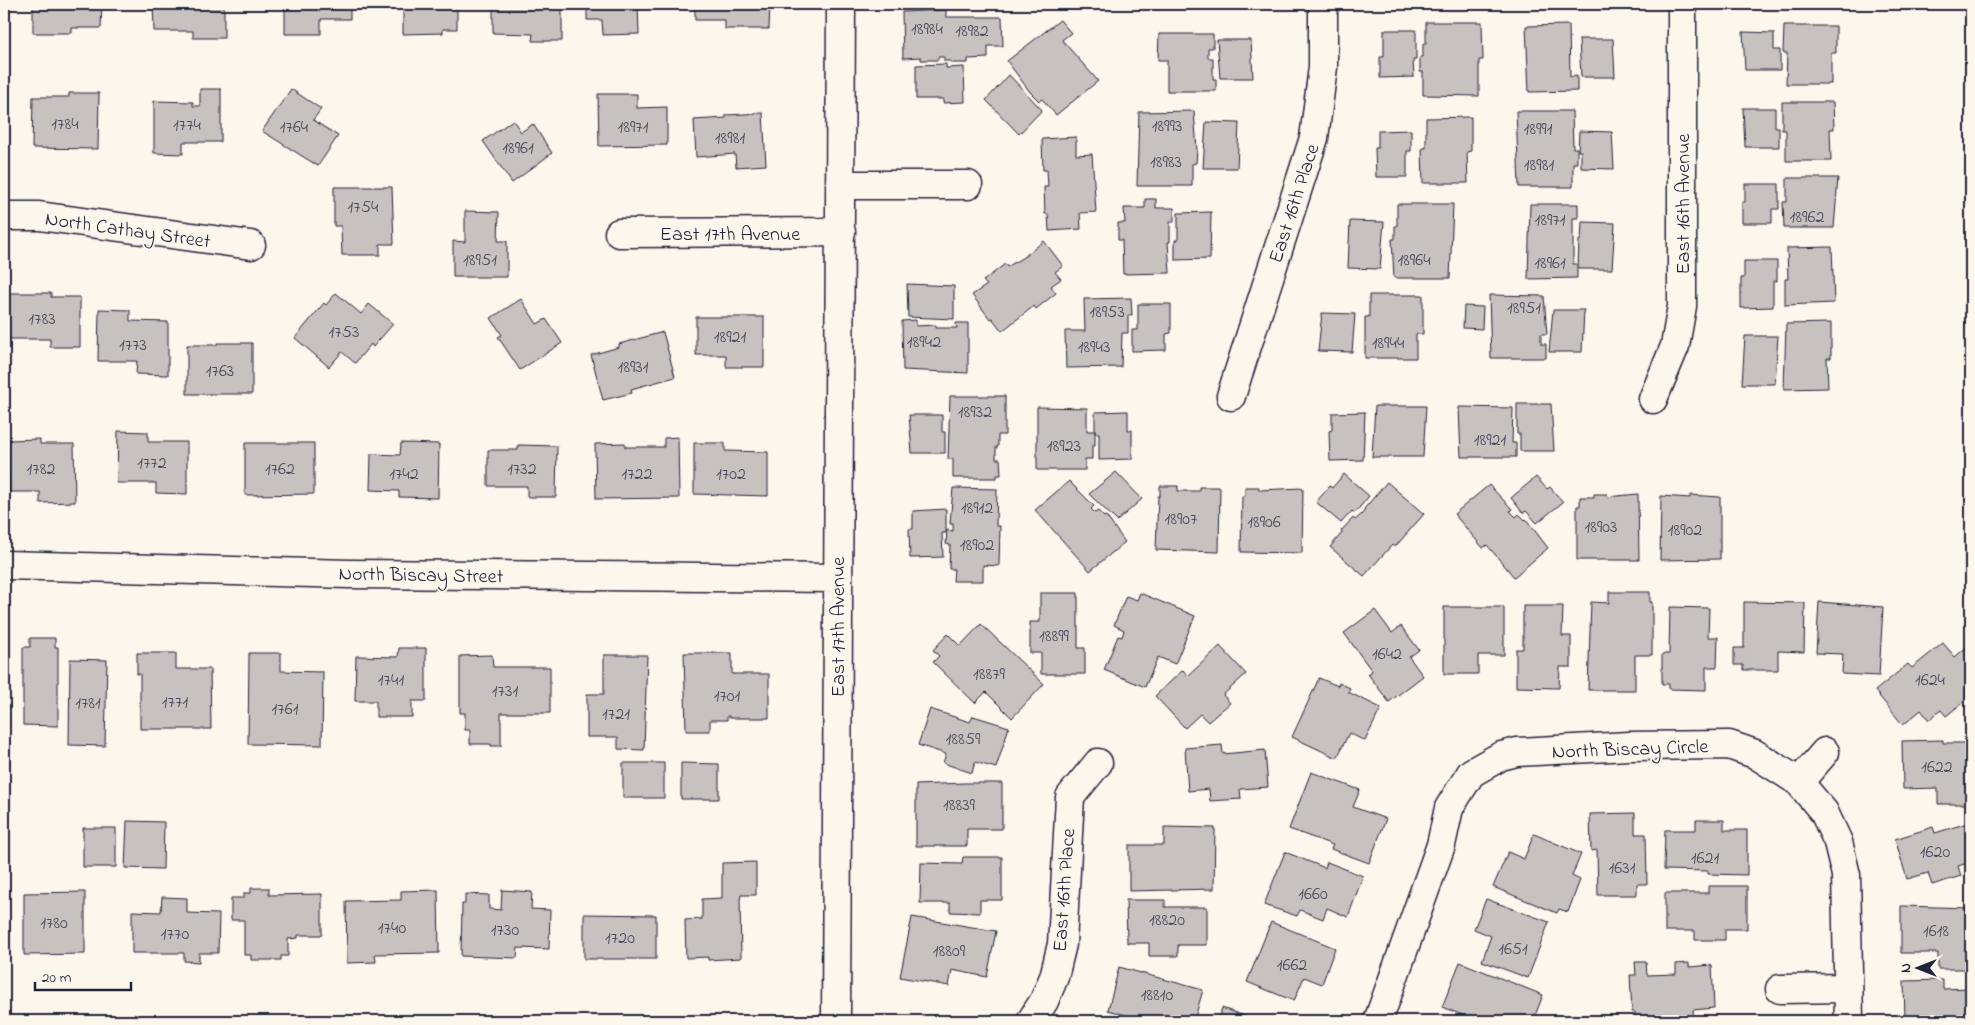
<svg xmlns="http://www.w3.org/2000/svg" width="1975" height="1025" viewBox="0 0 1975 1025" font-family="'Indie Flower',sans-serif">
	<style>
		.building { fill: #c6c2c0; stroke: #22223b }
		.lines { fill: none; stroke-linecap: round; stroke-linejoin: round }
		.minor-casing { stroke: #22223b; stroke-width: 31 }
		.minor { stroke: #fbf7ec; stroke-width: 28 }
		.labels { text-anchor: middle; stroke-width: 4; stroke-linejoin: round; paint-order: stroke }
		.number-label { font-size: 18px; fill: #4b4a5c }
		.street-label { font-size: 20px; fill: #22223b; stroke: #fbf7ec }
	</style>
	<rect width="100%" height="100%" fill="#fbf7ec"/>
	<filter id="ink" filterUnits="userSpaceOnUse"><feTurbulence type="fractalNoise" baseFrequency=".02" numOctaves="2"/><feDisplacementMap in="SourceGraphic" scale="10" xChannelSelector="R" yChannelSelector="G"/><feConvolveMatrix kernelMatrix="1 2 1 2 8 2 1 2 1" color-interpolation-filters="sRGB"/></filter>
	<g filter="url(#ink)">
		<path class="building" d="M33,4H102L101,28H72V33H33Z
			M153,4H224V38H193V31H154Z
			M285,4H350V19H321V34H285Z
			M403,4H457V29H443V33L403,34Z
			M493,4H562V41H532L533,34L493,33Z
			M587,4H638L639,34L603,35L602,20H587Z
			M695,4H770L769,29H725V20H695Z
			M1519,4H1575V5H1519Z
			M1787,4H1842L1843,5H1787Z
			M946,10V17H1002L1003,46H988V58L968,59V63H951V61H944V57H938V60H921V57L903,58L902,12Z
			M1060,20L1071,33L1062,40L1098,81L1056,115L1042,99L1039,101L1030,92L1007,61Z
			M1426,22H1482L1483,60H1479V96L1423,95V72H1420V57H1423V44H1426Z
			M1569,25L1570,77L1577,76V91L1529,92L1526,26Z
			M1784,26H1836V53H1831V84H1786L1787,53H1783Z
			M1384,30H1416V60H1413L1414,77L1380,78V57H1384Z
			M1743,32L1774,33V50H1780V70H1745Z
			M1159,34H1213V48H1208V58H1213V79H1216V91H1167V60H1158Z
			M1579,39H1613L1615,77H1581Z
			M1217,40H1251L1253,78H1220Z
			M946,64V68L964,67L965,102L943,103V99H916V65Z
			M1009,75L1042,110L1019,134L986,100Z
			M200,89H221V142H183V154L154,153V101L193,102V106H200Z
			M291,89L321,109L313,120L338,136L318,166L262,131Z
			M69,93H99L98,149L32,148L33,97H69Z
			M598,94H637V108L667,107V145L599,146Z
			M1782,102H1833L1834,129H1830L1831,161H1786V130H1782Z
			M1743,108H1775V127H1779V147H1745Z
			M1194,111L1197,150L1196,163L1192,164V186H1137L1139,112Z
			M1516,111H1572L1573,148H1577V163H1573V187H1519Z
			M763,113L766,165L736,167L735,154L696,157L694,120L726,118V115Z
			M1471,117V151L1467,152L1468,183H1423L1422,148H1426V118Z
			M513,120L521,132L533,124L552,153L512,183L483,141Z
			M1206,122L1239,123L1237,168H1203Z
			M1411,130V151H1407V177H1376L1375,148H1378V131Z
			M1579,131L1612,132L1614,169L1581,168V151H1578Z
			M1076,137V155L1092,154L1096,212L1080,213L1081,229L1049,231L1048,214H1045L1044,187H1048L1047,170H1043L1042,139Z
			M1787,178H1838L1834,228H1784L1783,202H1787Z
			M1745,184H1779V209H1772V223H1742V202H1745Z
			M334,187H392L394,244H380V255H342L341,226H334Z
			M1145,199H1156V208H1174V222H1170V242H1168L1170,273L1123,274L1122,240H1118V223H1125L1124,208H1145Z
			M1397,204H1453L1450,278H1394L1392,239H1395V226H1397Z
			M1530,204H1578V218H1573V264H1577V278L1528,279Z
			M465,211L499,212L498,241H507V277H453V241L465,242Z
			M1211,212L1210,259L1175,260V240H1178V213Z
			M1350,221L1384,222L1380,269L1348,268Z
			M1582,222L1615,223L1612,269H1578L1579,240H1581Z
			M1044,241L1063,266L1055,272L1061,279L1051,286L1056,293L1036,309L1034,306L1002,331L992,318L990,319L972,295L987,285L983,281L1005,264L1007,267L1025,256Z
			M1832,247L1834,303L1785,305V279H1788L1787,248Z
			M1744,261H1777V281H1773V307L1741,308V278H1744Z
			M907,284L954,286V319L908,317Z
			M5,293H51V297H80V347H50V339H5Z
			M336,293L361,314L369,304L393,324L373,347L371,344L355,363L342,352L329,367L295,338L324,303L326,305Z
			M1369,295H1423V334H1416V358H1365V317H1369Z
			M1489,295L1544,296L1547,334H1541V344H1546V358H1491Z
			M1131,298L1132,315H1128V333H1122L1121,367L1066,368L1065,331H1085L1084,299Z
			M521,299L537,324L546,319L562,343L520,370L498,337L502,335L491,318Z
			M1138,304H1171V333L1166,334V350L1132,351V330H1138Z
			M1464,306L1483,307L1482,329L1463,328Z
			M99,309L130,310V321L168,322V375L136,374L137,361H98Z
			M1553,310H1584L1582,352H1549Z
			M1322,313L1355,314L1352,352L1318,351Z
			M696,317H764V367H726V355H696Z
			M916,320V326L936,325V328H957L956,323H968V373L903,370L902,321Z
			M1831,323V358H1827L1828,388L1784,389L1786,324Z
			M663,332L675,377L631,389L632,393L603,400L591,355L619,347V344Z
			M1745,336H1778L1775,384H1742Z
			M217,343H252V394H187V345H217Z
			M950,396H1005V435H998V447H996V459H1000L1001,475H997V478H953V459H948Z
			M1517,404H1551L1554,451H1520V434H1517Z
			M1375,406H1426L1423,457H1372Z
			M1037,407L1087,408V431H1095V446H1092V459H1085V470H1037Z
			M1459,407L1513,408L1512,443H1516V457H1461Z
			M1128,411V430H1132V459L1099,460V433H1095V412Z
			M1365,412L1363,460L1330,461L1329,431L1332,430V413Z
			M909,415H942V432H945V453H912Z
			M118,431L148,432V442H187V494L156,493V483H117Z
			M678,437L679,498L596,499L595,444L625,443V447H664V438Z
			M40,439V444H74L75,502L40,503V492H9L8,440Z
			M245,443H314V494L245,495Z
			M401,443L439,444L438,498L399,497V491L370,490L371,454L400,455Z
			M694,443H725V451L768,452V496L694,494Z
			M518,445L557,446L556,497H527V486H488V450H518Z
			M1116,472L1142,499L1117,521L1089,494Z
			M1344,474L1369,496L1355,513L1352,511L1341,523L1316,502L1330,486L1332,488Z
			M1536,477L1547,489L1550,487L1563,502L1537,523L1526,511L1523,513L1511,498Z
			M1069,481L1094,506L1091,509L1095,513L1098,511L1104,517L1106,516L1125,542L1090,571L1035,510Z
			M1387,482L1424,514L1395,547L1392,545L1364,576L1330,547L1342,533L1341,531L1353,518L1355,520L1362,514L1365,510L1364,509Z
			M1489,485L1512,509L1510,511L1516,517L1519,514L1525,520L1526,519L1548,548L1514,577L1487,545L1483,548L1454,514Z
			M1160,486H1178V491H1199V487H1220L1219,552L1156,550L1158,496H1160Z
			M1245,487H1259V490L1303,488L1302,553L1241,552L1242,496H1245Z
			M953,488L997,489L996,526H1000L999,566L983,565V581H953L954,569H949L950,545L946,544L947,530L953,531V524H950Z
			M1594,494H1607V497L1638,494L1639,560H1577V506H1580V497H1594Z
			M1690,495L1720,497V559L1660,560L1661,496L1690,498Z
			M946,509V533H942L943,557L910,558L909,529H913V511Z
			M1609,592H1650V602H1652V655H1635V690H1588L1591,602L1609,603Z
			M1040,593H1078V648H1085V674H1041V653H1030V622H1040Z
			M1140,593L1195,616L1175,664L1158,657L1145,687L1104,670L1118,636L1122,637L1124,630L1114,625L1126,596L1137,600Z
			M1744,602L1805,603L1804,652L1778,651V670H1743V665H1734V648H1744Z
			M1819,602L1883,607L1879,676L1842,674L1843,654L1816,653Z
			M1523,606H1563L1562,636H1571V667H1560L1559,688L1516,687V649H1523Z
			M1444,607H1504V655H1478V674H1444Z
			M1670,607L1709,608L1708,637H1718L1717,667H1706V690L1669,689V684H1662V654H1669Z
			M1375,610L1392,633L1401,626L1419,650L1409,657L1423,676L1389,702L1368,674L1372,671L1344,633Z
			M981,624L1044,684L1012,718L986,692L975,703L933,662L939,656L933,650L948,634L960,646Z
			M30,638H55V647H58V726L23,725V647H30Z
			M1943,643L1955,657L1970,644L1971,646V696L1946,716L1941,710L1929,720L1921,710L1903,725L1875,691L1908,664L1912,668Z
			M1220,646L1246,674L1223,695L1230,703L1208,722L1200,714L1185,728L1155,696L1183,670L1188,676Z
			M399,648H426V701H412V717H376V701H355L356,656L398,657Z
			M137,653H176V669H210L211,729H140V674H137Z
			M249,653H281V671L323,672L322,745L248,744Z
			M684,653H732V674H769V718H729V716H727V720H710V731H686Z
			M492,655L493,667H550V713H501V746H491V744H470V730H465V713H460V656Z
			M604,655H647L644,750L618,749V737H587V694H604Z
			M70,659L107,660L105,746L69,745Z
			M4,660H7L8,729H4Z
			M1319,678L1338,686L1339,683L1350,688L1348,692L1381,708L1365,741L1349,733L1337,758L1292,737Z
			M930,709L970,722L973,716L1009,727L996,768L975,762L972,773L943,763L946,754L918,745Z
			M1943,740V743H1971V804H1938V788L1903,789L1902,741Z
			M1222,745L1223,754L1265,750L1268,787L1240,789L1241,799L1210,801L1209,789L1188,791L1185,748Z
			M623,763H664V798H623Z
			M681,763L719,764V799H681Z
			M1311,772L1360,790L1353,807L1386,819L1369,863L1331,849L1333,845L1289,829Z
			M964,783H1002V829H967V846H916V785Z
			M1635,813V834H1646L1647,884H1637V895H1598L1597,850L1591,851L1590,814Z
			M1696,820H1724V830H1747V875L1708,874V871L1664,870L1665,830H1696Z
			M127,821L164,822L163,869L125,868Z
			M1971,822V862L1958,866L1961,876L1932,885L1928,873L1907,879L1895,839L1933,827L1935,833Z
			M1164,827L1215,828L1214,889L1129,891V845H1164Z
			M83,828H116V867H83Z
			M1534,834L1581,854L1572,876L1580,880L1568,912L1559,909L1557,913L1493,887L1508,852L1524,859Z
			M1285,852L1325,868L1327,862L1363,876L1348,917L1327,908L1323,919L1300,910L1297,916L1264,905Z
			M963,857H1002V900H980V913L950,912V903H920L921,863L962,864Z
			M756,862V895H741L740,900L741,958L708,960V957L686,958L685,920L702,919V899L722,898V863Z
			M1708,886H1747V929H1725V940H1695V931H1665V893H1708Z
			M251,888H269V895L322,894V935H298V938L288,939V956H281V960H251V955H244V920H231V898H244V893H251Z
			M438,890L439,953L375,954L376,962L347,963L346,901L401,900V891Z
			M502,890L532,892L531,909L550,910L549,949L518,948L517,958L461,956L462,904H465V894L489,895V909L501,910Z
			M85,892V954L24,955V893Z
			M162,897L187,898V913L219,914L218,953H199V962L184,961V953H132V911L161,912Z
			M1486,899L1549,922L1528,978L1482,961L1491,936L1474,929Z
			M1126,900H1165V907H1207V945H1178V956H1149V943H1127Z
			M1901,906L1971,908V969H1938V953H1901Z
			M584,914L656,915V959H584Z
			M912,917L996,931L987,977L952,970L949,986L900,977Z
			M1271,922L1335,948L1322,984L1304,977L1294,1001L1247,982Z
			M1460,962L1543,995L1533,1021H1474L1475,1020L1442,1007Z
			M1635,962H1646L1647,975L1676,974V964L1689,963V967L1712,965L1714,1008L1693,1010L1694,1020L1636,1021L1635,1012H1632L1630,975H1636Z
			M1119,967L1203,990L1194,1021H1141V1019L1108,1010Z
			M1943,980V989L1971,988V1021H1905L1904,981Z
			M1222,1008L1258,1021H1217Z"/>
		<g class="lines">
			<defs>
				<path id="minor" d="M841,185H968
					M4,216H39L251,245
					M619,233L841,232
					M1231,396L1314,138L1323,67V4
					M1653,399L1675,346L1682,306V4
					M4,565L349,574L838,578
					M1799,782L1825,752
					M1780,989L1848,988
					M836,1021L841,4
					M1031,1021L1044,1001L1054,977L1062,944L1070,797L1098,763
					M1378,1021L1441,845L1449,808L1471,773L1501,756L1517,752L1629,746L1729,745L1755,754L1799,782L1824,812L1838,842L1846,875L1849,1021"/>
			</defs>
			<use href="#minor" class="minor-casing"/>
			<use href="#minor" class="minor"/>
		</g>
	</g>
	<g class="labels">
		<g class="number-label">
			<text x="927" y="34">18984</text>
			<text x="972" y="36">18982</text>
			<text x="65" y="129">1784</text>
			<text x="187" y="130">1774</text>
			<text x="1167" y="131">18993</text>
			<text x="294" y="132">1764</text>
			<text x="633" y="132">18971</text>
			<text x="1538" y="134">18991</text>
			<text x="730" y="143">18981</text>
			<text x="518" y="153">18961</text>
			<text x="1166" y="167">18983</text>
			<text x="1539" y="170">18981</text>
			<text x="363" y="212">1754</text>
			<text x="1807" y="222">18962</text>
			<text x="1550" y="225">18971</text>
			<text x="480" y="265">18951</text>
			<text x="1414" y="265">18964</text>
			<text x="1550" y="268">18961</text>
			<text x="1524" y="313">18951</text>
			<text x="1107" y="317">18953</text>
			<text x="42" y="324">1783</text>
			<text x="344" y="337">1753</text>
			<text x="730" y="342">18921</text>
			<text x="924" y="347">18942</text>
			<text x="1388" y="348">18944</text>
			<text x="133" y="350">1773</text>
			<text x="1094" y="352">18943</text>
			<text x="633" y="372">18931</text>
			<text x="220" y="376">1763</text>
			<text x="975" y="417">18932</text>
			<text x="1490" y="445">18921</text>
			<text x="1064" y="451">18923</text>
			<text x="152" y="468">1772</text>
			<text x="41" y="474">1782</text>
			<text x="280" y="474">1762</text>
			<text x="522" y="474">1732</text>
			<text x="404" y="479">1742</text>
			<text x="637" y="479">1722</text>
			<text x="731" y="479">1702</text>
			<text x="977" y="513">18912</text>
			<text x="1181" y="524">18907</text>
			<text x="1264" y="527">18906</text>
			<text x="1601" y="532">18903</text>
			<text x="1685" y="535">18902</text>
			<text x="977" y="550">18902</text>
			<text x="1054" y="641">18899</text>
			<text x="1387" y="659">1642</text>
			<text x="989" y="679">18879</text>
			<text x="391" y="685">1741</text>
			<text x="1930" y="685">1624</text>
			<text x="505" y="696">1731</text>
			<text x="727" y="701">1701</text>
			<text x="175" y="707">1771</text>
			<text x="88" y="708">1781</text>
			<text x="285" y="714">1761</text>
			<text x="616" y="719">1721</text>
			<text x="963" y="744">18859</text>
			<text x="1937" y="772">1622</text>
			<text x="959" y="810">18839</text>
			<text x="1935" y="857">1620</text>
			<text x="1705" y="863">1621</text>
			<text x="1622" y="873">1631</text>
			<text x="1313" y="899">1660</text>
			<text x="1167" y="925">18820</text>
			<text x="54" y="928">1780</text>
			<text x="392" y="933">1740</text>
			<text x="505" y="935">1730</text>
			<text x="1936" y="936">1618</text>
			<text x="175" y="939">1770</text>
			<text x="620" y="943">1720</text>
			<text x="1513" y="954">1651</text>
			<text x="949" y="956">18809</text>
			<text x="1292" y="970">1662</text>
			<text x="1157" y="1000">18810</text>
		</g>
		<g class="street-label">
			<text transform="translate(1293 203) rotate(-72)" y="7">East 16th Place</text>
			<text transform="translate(1682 204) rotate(-90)" y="7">East 16th Avenue</text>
			<text transform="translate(128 229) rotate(8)" y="7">North Cathay Street</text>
			<text x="730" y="240">East 17th Avenue</text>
			<text transform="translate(421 574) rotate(1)" y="7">North Biscay Street</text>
			<text transform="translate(837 627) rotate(-90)" y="7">East 17th Avenue</text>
			<text transform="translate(1630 748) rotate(-2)" y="7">North Biscay Circle</text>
			<text transform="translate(1063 890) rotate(-86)" y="7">East 16th Place</text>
		</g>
	</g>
	<rect width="1975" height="1025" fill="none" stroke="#fbf7ec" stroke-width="20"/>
	<rect x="10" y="10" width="1955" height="1005" fill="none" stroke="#22223b" stroke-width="2" filter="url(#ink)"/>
	<g transform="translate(1918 968) rotate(270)" stroke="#fbf7ec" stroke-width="4" paint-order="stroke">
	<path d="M0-4L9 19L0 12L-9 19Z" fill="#22223b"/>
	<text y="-8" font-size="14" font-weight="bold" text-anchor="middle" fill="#22223b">N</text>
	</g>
	<path d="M35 982v8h96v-8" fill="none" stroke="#22223b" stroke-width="2.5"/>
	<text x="42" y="982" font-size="15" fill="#22223b" stroke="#fbf7ec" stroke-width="4" paint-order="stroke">20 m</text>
</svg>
